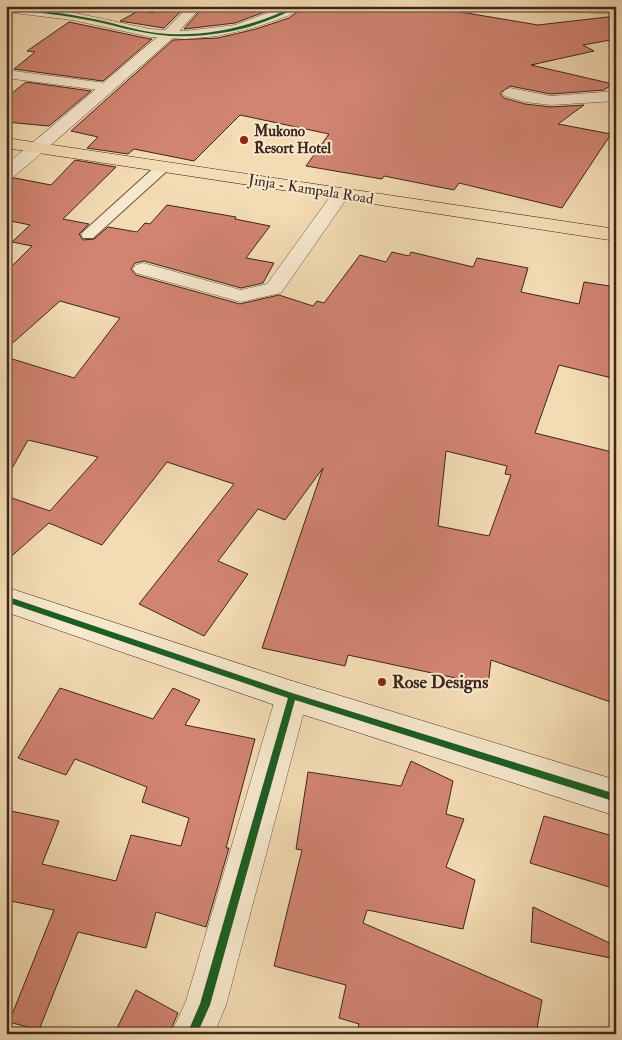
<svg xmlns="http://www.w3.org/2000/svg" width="622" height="1040" viewBox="0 0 622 1040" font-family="'IM FELL Double Pica',serif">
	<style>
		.building { fill: #d18472; stroke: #3e261c; fill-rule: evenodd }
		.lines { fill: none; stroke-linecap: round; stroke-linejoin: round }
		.lane-casing { stroke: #6b5342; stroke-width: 2 }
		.street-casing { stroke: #6b5342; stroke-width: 1 }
		.secondary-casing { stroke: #3e261c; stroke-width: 1 }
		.highway-casing { stroke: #3e261c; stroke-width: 1 }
		.lane { fill: #f7e8ce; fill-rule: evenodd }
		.street { fill: #f7e8ce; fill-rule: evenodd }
		.secondary { fill: #f7e8ce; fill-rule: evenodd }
		.highway { fill: #f3dbb3; fill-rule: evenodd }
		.cycleway-casing { stroke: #f7e8ce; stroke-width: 3 }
		.cycleway { fill: #1b5e20; fill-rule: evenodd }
		.poi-dot { fill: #8f2418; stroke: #f7e8ce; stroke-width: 2 }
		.labels { text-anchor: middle; stroke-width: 4; stroke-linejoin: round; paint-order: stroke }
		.far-poi-label { font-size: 15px; font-weight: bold; fill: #3e261c; stroke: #f7e8ce; text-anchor: start }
		.far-street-label { font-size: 15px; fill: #3e261c; stroke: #f7e8ce }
		.poi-label { font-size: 18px; font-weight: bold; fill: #3e261c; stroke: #f7e8ce; text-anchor: start }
	</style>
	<rect width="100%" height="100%" fill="#f3dbb3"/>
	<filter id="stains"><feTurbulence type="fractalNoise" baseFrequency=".004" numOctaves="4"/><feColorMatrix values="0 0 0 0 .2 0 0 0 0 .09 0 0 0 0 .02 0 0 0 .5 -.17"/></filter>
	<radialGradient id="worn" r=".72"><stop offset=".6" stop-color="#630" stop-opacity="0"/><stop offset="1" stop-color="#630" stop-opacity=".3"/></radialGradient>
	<path class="building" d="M160,6H186L164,28L120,21L140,10L153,13Z
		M204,6H281L235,23L184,29Z
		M306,6H425L538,25L616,16V39L583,45L594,51L531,65L613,84L604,90L551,94L510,86L500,93L504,98L525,104L551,107L584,105L558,124L611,134L562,208L459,183L454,190L384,176L382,179L306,166L329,134L240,115L194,161L134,149L128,154L87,148L98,137L71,131L173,40L218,38L256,29L289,18Z
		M69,22L150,39H152L103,81L14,69L35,52L27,51Z
		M26,82L91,91L49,126L6,122V98Z
		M75,160L116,167L63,219L89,224L79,234L83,240L94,239L108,227L137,232L145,223L150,224L167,205L236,217L235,219L270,226L246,258L274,263L263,283L241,288L144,261L135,263L131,269L136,275L240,304L279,295L313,306L317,301L324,303L360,255L386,262L392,252L409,256L411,252L473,267L477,258L528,268L521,292L579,304L584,282L616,287V379L559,365L535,433L616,453V704L491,660L488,685L348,655L345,666L262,648L323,468L285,520L258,509L218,561L248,574L204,636L139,604L234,484L167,462L102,545L49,523L6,561V496L50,511L98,457L28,440L6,479V357L74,378L120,318L60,301L6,349V272L32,246L12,242L30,225L6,220V181L15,178L51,185ZM446,451L507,466L505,474L511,475L489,536L438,526Z
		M60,688L153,719L173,688L200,700L185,725L255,739L226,848H229L206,927L156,912L146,948L78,932L39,1030L9,1022L54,910L6,900V810L59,821L42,864L116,881L131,835L181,846L189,818L142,802L147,787L75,759L66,775L18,758Z
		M411,761L453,781L446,814L464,819L446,867L475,880L463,929L367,910L363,923L542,1000L536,1034H356L359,1024L339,1018L346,985L274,966L302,850L296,849L308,772L401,786Z
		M544,816L616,837V889L530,863Z
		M533,907L616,946V959L531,942Z
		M136,990L178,1013L169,1034H114Z"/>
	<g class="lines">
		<defs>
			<path id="lane" d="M163,163L170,167L168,170L93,238H83L81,235L83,232L158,164Z"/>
			<path id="street" d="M6,6L61,10L150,29L185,31L235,25L287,6H304L288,16L256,27L218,36L185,39L150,37L72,20L6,12Z
				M531,6H616V14L537,10Z
				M6,70L106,83L113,87L106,91L6,78Z
				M510,88L551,96L616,91V101L551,105L525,102L505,96L502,93L505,90Z
				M38,142L44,143L46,147L44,151L12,178L6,179V165L32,143Z
				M341,189L347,190L350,194L281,293L241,302L136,273L133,269L136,265L143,263L241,290L267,284L335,190Z
				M292,681L304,685L308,696L226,1005L214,1034H171L186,1001L276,696L280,685Z"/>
			<path id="secondary" d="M189,6H202L173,38L44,151H32L30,147L32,143L163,32Z
				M6,587L292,681L616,780V816L292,711L6,612Z"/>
			<path id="highway" d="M6,138L616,229V241L6,148Z"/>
		</defs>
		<use href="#lane" class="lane-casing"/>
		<use href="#street" class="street-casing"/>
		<use href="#secondary" class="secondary-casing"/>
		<use href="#highway" class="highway-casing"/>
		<use href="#lane" class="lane"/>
		<use href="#street" class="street"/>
		<use href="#secondary" class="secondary"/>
		<use href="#highway" class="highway"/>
		<defs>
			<path id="cycleway" d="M295,6H299C259,29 206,40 160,35C133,32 108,23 82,19C57,14 31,12 6,9V7C36,10 65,13 94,19C119,24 143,33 169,34C213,36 256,25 295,6Z
				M6,596L292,693L616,794V802L295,700L210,1005L197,1034H187L200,1004L288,698L6,602Z"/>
		</defs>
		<use href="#cycleway" class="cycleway-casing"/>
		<use href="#cycleway" class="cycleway"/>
	</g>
	<g class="poi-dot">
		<circle cx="244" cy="140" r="5"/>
		<circle cx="382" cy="682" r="5"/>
	</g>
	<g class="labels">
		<g class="far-poi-label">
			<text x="254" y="136">Mukono<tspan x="254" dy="17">Resort Hotel</tspan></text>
		</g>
		<g class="far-street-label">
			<text transform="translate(311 189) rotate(9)" y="5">Jinja - Kampala Road</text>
		</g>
		<g class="poi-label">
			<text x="392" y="688">Rose Designs</text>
		</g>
	</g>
	<rect width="622" height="1040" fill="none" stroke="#f3dbb3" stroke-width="25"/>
	<rect x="8" y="8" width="607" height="1025" fill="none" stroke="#3e261c" stroke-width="2.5"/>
	<rect x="12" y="12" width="597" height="1015" fill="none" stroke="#3e261c"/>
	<rect width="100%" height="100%" filter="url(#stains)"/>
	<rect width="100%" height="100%" fill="url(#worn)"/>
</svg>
